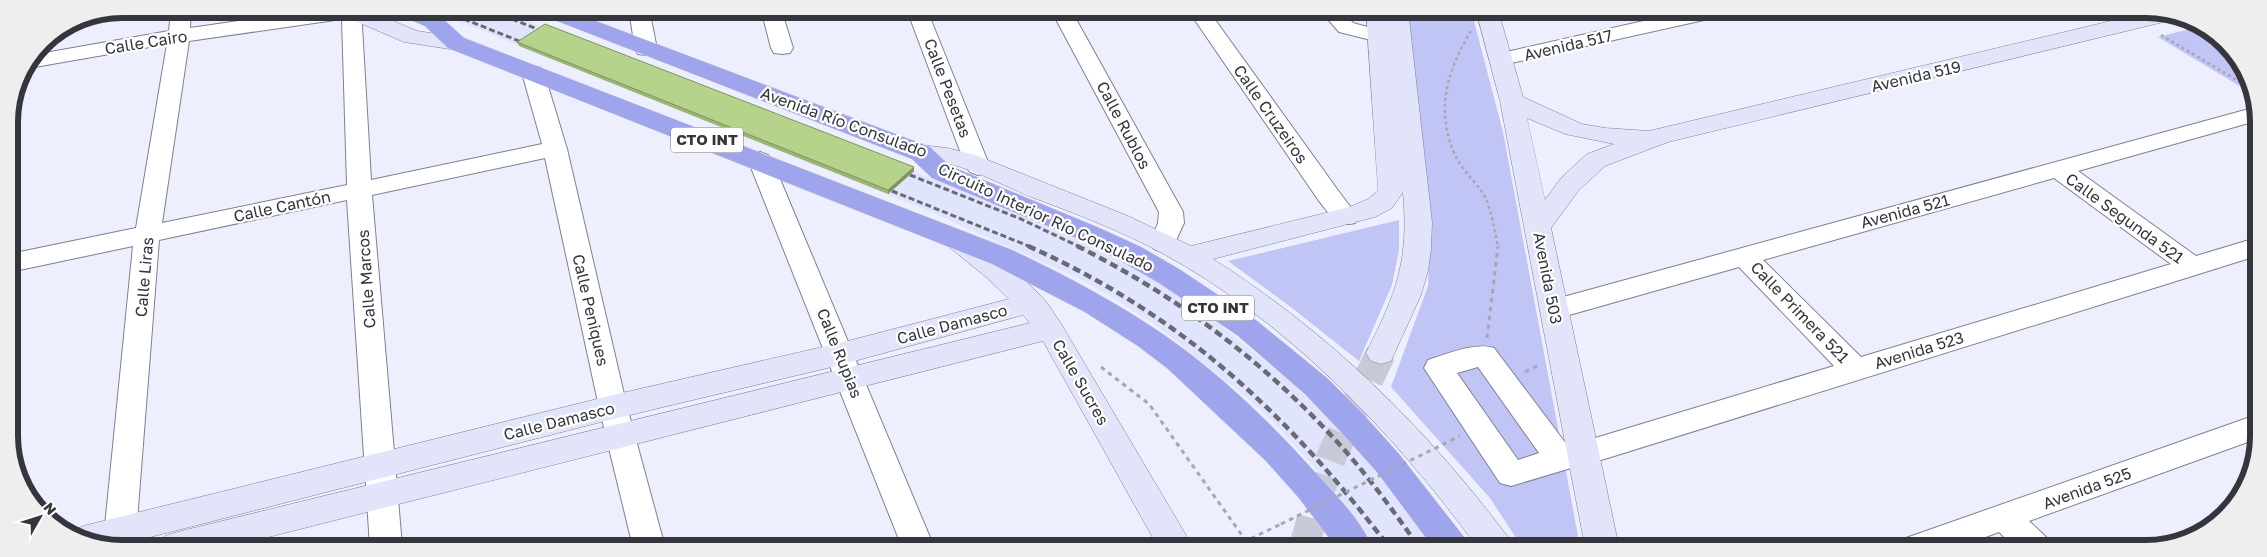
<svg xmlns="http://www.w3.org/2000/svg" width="2267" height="557" viewBox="0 0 2267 557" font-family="'Golos Text',sans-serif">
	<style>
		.built { fill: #e1e4fd }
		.green { fill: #c0c5f6 }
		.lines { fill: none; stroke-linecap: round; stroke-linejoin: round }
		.secondary-tunnel { stroke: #c8cad7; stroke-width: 30; stroke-dasharray: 30 15; stroke-linecap: butt }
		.street-casing { stroke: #7e8090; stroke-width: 2 }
		.secondary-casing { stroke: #7e8090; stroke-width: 1 }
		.highway-casing { stroke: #d3d3d4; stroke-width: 1 }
		.path-far1 { stroke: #a6a7b3; stroke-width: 2.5; stroke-dasharray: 3 3; stroke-linecap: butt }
		.path { stroke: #a6a7b3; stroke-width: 3; stroke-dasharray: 4.5 4.5; stroke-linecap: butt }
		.street { fill: #fff; fill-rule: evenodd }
		.secondary { fill: #e2e4fa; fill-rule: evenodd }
		.highway { fill: #9fa5ed; fill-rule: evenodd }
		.rail-far1 { stroke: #696b74; stroke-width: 3; stroke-dasharray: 6 3; stroke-linecap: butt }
		.rail { stroke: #696b74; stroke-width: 4.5; stroke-dasharray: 8 4.5; stroke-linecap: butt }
		.path-bridge { stroke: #a6a7b3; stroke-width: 3; stroke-dasharray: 4.5 4.5; stroke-linecap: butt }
		.wall { fill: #9cb577 }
		.shaded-wall { fill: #7f9461 }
		.building { fill: #b5d38a; stroke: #7f9461 }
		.labels { text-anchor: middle; stroke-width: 4.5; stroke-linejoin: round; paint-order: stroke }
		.shield { fill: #fefefe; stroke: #717277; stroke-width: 1 }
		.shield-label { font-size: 15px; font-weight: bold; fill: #35363d }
		.street-label { font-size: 16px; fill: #35363d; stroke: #fefefe }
		.rim { fill: none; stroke: #35363d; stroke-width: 6 }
	</style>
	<rect width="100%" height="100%" fill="#edeffe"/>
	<path class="built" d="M428,9H497L1043,222L1116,259L1159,283L1210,317L1286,378L1325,414L1371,465L1433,547H1377L1331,486L1272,421L1245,396L1157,326L1115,299L1078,278L924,209Z"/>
	<path class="green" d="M1402,10H1471L1503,132L1580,547H1522L1490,498L1391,387L1428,286L1430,227Z
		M2198,27L2225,42L2253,94L2158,37Z
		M1399,220V250L1392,285L1359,361L1292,308L1228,261Z"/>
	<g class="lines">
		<path class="secondary-tunnel" d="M1304,547L1320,489L1333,453L1381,353"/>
		<defs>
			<path id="street" d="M171,9H191L190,28L323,9H361L371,180L542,144L522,73L525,68L533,66L541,68L544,73L567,149L627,407L665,547H633L599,407L545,158L372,195L402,546H370L347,200L159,240L135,546H103L133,246L10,272V254L136,228L167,44L29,68L25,67L33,55L169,31ZM342,19L347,185L162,223L189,41Z
				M629,9H649L657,49L654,54L646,55L638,54L635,49Z
				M761,9H781L793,48L790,53L782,54L774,53L771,48Z
				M907,10H927L990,167L986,172L978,175L970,172L966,167Z
				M1051,10H1071L1183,212L1184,223L1172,249L1163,252L1154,249L1150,243L1158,223L1159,212Z
				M1188,10H1208L1337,189L1358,217L1355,223C1336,228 1330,214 1319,201Z
				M1320,10H1341L1353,23L1386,32L1390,36L1386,40L1379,42L1339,32Z
				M1692,10L1732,11L1729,14L1722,16L1502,65L1494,64L1491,59L1494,54L1502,53Z
				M2256,107V121L2078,171L2196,256L2256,238V256L2202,273L1582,466L1573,463L1571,468L1511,486L1500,483L1424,368L1428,360C1447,354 1475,342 1494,348L1570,449L1571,445L1582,442L1834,366L1739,267L1555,319L1545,316L1542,309L1545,302ZM2054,178L2171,264L1861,357L1763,260ZM1478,367L1539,453L1518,460L1457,373Z
				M760,152L768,155L772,160L934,547H902L748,160L752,155Z
				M2256,415V439L2029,521L2047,538L2052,548H2015L1999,532L1956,548H1901L1906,538Z"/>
			<path id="secondary" d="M336,9H365L417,31L464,38L467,43L464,48L456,50L404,42L339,14Z
				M1366,10H1408L1432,222L1431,249L1428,271L1421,295L1391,361L1381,364L1371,361L1366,353C1397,292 1409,261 1403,192L1392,208L1375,217L1213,259C1331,334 1424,426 1508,537L1513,547H1477C1394,433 1287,321 1162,253C1121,231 1077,214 1034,198C1006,187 978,171 950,164C937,161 925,162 912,159L909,153L912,147L921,145L947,148L975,155L1128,216L1191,246L1350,207L1368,199L1378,191Z
				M1476,10H1498L1523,97L1582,124L1605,128L1649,131L2153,11H2167L2180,18L1668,142L1605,166L1579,190L1551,228L1619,547H1585L1500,101ZM1527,118L1565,134L1614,144L1587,154L1561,178L1545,200Z
				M958,232C986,240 1020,276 1041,296C1048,303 1054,314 1060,322L1193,547H1158L1043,341L233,546H160L165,536L177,532L1030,323L1023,315L840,365L613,419L115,546H100L74,532L75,529L87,525L613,395L840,343L1009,299L986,277L949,247L945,241L949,235Z"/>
			<path id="highway" d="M394,9C434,9 435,11 464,38L1012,250C1065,275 1118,303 1167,337C1220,374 1269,421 1312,469C1333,492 1360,518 1372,547H1336L1299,498L1266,461L1167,368L1138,346L1085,312L992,264L448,48L425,26L397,14Z
				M525,9H564L930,147L950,166L1097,227L1141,247L1179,269L1257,321L1327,378L1364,415L1399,454L1464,537L1469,547H1433L1377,472L1342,433L1305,394L1237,335L1159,283L1121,261L1079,239L932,178L912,159L547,17L528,14Z"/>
		</defs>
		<use href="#street" class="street-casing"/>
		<use href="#secondary" class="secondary-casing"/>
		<use href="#highway" class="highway-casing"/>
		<path class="path-far1" d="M1471,31C1447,71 1435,110 1455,155C1462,171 1478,183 1486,199C1492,213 1495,232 1498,247
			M2161,35L2250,88
			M2217,38L2226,43"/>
		<path class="path" d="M1487,338L1498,246
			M1101,367L1149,404L1246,541L1281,524
			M1525,372L1539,365"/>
		<use href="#street" class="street"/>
		<use href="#secondary" class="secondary"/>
		<use href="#highway" class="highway"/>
		<path class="rail-far1" d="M439,9L524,43
			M487,9L542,31
			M910,175L1021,219L1080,247
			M892,191L1031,247"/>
		<path class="rail" d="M1028,246C1182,315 1288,414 1389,547
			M1077,246C1176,295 1266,363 1340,445C1369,477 1394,512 1419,547"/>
		<path class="path-bridge" d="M1281,524L1460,436"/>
	</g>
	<path class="wall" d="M517,42L914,171L888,194L519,46Z"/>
	<path class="shaded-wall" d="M914,167V171L888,194V190Z"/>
	<path class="building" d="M545,24L914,167L888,190L517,42Z"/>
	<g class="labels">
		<g class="shield">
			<rect x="671" y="127.5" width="72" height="25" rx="4"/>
			<rect x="1182" y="295.5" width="72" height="25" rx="4"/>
		</g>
		<g class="shield-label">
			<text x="707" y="145">CTO INT</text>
			<text x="1218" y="313">CTO INT</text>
		</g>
		<g class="street-label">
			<text transform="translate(146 42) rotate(-9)" y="6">Calle Cairo</text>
			<text transform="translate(1568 45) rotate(-13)" y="6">Avenida 517</text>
			<text transform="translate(1916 76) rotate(-13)" y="6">Avenida 519</text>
			<text transform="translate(948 88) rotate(69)" y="6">Calle Pesetas</text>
			<text transform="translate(1271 114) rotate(55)" y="6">Calle Cruzeiros</text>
			<text transform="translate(844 122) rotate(20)" y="6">Avenida Río Consulado</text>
			<text transform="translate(1124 125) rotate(62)" y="6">Calle Rublos</text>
			<text transform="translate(282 206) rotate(-12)" y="6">Calle Cantón</text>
			<text transform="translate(1905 211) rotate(-15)" y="6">Avenida 521</text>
			<text transform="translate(1046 217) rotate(25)" y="6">Circuito Interior Río Consulado</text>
			<text transform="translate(2125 218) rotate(36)" y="6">Calle Segunda 521</text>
			<text transform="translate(144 277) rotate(-85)" y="6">Calle Liras</text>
			<text transform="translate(1548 278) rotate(79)" y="6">Avenida 503</text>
			<text transform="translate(366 279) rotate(-94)" y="6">Calle Marcos</text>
			<text transform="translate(591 310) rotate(77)" y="6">Calle Peniques</text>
			<text transform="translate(1800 312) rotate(46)" y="6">Calle Primera 521</text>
			<text transform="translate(952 324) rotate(-15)" y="6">Calle Damasco</text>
			<text transform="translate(1919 350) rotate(-17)" y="6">Avenida 523</text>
			<text transform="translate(840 353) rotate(68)" y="6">Calle Rupias</text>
			<text transform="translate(1081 382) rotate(60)" y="6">Calle Sucres</text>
			<text transform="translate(559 421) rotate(-14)" y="6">Calle Damasco</text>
			<text transform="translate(2087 488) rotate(-20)" y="6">Avenida 525</text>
		</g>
	</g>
	<path d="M0 0H2267V557H0ZM122 18H2146A104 104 0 0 1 2250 122V436A104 104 0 0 1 2146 540H122A104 104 0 0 1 18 436V122A104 104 0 0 1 122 18Z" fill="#eeeeef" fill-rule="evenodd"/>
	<path class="rim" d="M122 18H2146A104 104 0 0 1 2250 122V436A104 104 0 0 1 2146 540H122A104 104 0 0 1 18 436V122A104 104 0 0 1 122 18Z"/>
	<g transform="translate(40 517) rotate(51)" stroke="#fefefe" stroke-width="4" paint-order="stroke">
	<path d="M0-4L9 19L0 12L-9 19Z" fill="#35363d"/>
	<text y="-8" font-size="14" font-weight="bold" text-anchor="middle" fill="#35363d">N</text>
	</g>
</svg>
